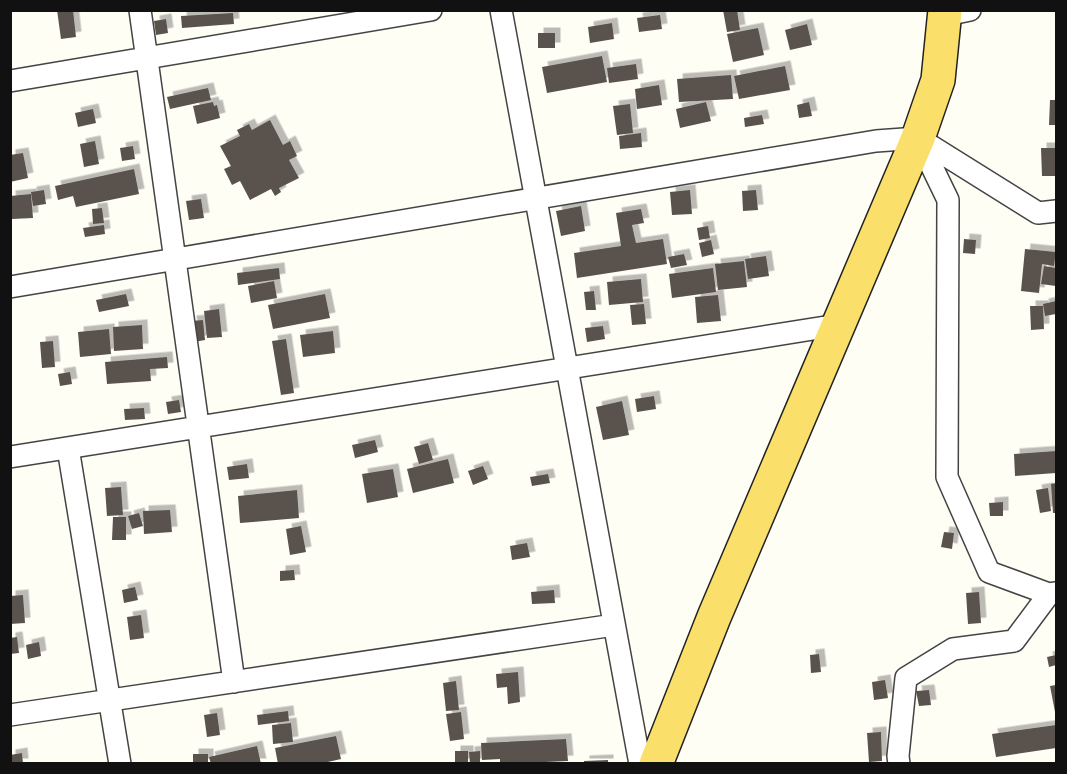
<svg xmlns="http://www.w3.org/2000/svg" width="1067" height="774" viewBox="0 0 1067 774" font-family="Lora,serif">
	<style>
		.building { fill: #5a534d; filter: url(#shadow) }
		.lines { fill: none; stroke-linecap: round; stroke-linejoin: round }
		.street-casing { stroke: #444; stroke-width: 24 }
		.primary-casing { stroke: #222; stroke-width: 36 }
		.street { stroke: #fff; stroke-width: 21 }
		.primary { stroke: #fadf6a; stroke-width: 33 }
	</style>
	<defs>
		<filter id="shadow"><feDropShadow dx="5.5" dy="-5.5" stdDeviation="0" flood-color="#0004"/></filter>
	</defs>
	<rect width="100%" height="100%" fill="#fffef5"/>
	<path class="building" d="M57,10H73L76,37L61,39Z
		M723,10H737L740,30L727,32Z
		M233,13L234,24L182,28L181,16Z
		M660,15L662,29L639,32L637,18Z
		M166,19L168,33L156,35L154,21Z
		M612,23L614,39L590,43L588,27Z
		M807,24L812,45L790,50L785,30Z
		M758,28L764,55L733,62L727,34Z
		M538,33H555V48H538Z
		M602,56L607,82L547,93L542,67Z
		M636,64L638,79L609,83L607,68Z
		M785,66L790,90L739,99L734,76Z
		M731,75L733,99L679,102L677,79Z
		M659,85L662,105L637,109L635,89Z
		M208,88L211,100L170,109L167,97Z
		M1050,100H1056V125H1049Z
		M213,102L214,106L217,105L220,118L197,124L193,106Z
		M706,102L711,121L680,128L676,109Z
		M809,102L812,116L799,118L797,105Z
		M630,104L633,133L617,135L613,106Z
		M93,109L96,123L78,127L75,113Z
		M762,115L764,124L745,127L744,118Z
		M270,120L283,145L290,141L297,156L289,160L299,178L279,188L281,192L275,196L271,189L250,200L240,181L232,185L224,169L231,166L220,146L240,136L237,130L249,124L252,130Z
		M641,133L642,147L620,149L619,136Z
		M95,141L99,164L84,167L80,144Z
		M133,146L135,159L122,161L120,148Z
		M1041,148H1056V176H1042Z
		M23,153L28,178L10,182V155Z
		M134,169L139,194L76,207L73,196L58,200L55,186Z
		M44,190L46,204L33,206L31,192Z
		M690,190L692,214L672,215L670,192Z
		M756,190L758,210L743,211L742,191Z
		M31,194L33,218L12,219L10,196Z
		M201,199L204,218L189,220L186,201Z
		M581,206L585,231L561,236L556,211Z
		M102,208L104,223L93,224L92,209Z
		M641,209L644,223L632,225L636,243L663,239L667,264L577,278L574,253L621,246L616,213Z
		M104,225L105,234L85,237L83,228Z
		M708,226L710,238L699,240L697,228Z
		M964,239L976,240L975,254L963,253Z
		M711,240L714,254L702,257L699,243Z
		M1025,249L1056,252L1054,266L1042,264L1039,293L1021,291Z
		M684,254L687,265L671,268L668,257Z
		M766,256L769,276L748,279L745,259Z
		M744,261L747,287L718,290L715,264Z
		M1044,266L1056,268V286L1041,284Z
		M279,268L280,279L238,285L237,273Z
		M713,268L716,292L672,298L669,274Z
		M641,279L643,302L609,305L607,282Z
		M274,281L277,298L251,303L248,286Z
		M594,291L596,310H586L584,292Z
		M126,294L129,306L99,312L96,300Z
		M325,294L330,318L273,329L268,305Z
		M718,295L721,321L697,323L695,297Z
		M1056,301V314L1045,316L1043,304Z
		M644,304L646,324L632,325L630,305Z
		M1030,306H1043L1044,329L1031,330Z
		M219,309L222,337L207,338L204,311Z
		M203,320L205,340L194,342L191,321Z
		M142,325L143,349L114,351L113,327Z
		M603,326L605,339L587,342L585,328Z
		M109,329L111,354L80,357L78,332Z
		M333,331L335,353L303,357L300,335Z
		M286,339L294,393L281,395L272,341Z
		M53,341L55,367L42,368L40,342Z
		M167,357L168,368L150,369L151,381L107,384L105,362Z
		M70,372L72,384L60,386L58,374Z
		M654,396L656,409L637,412L635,399Z
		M179,400L181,412L168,414L166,402Z
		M622,401L629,435L603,440L596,407Z
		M144,408L145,419L125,420L124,409Z
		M375,440L378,452L355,458L352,445Z
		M428,443L433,460L419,464L414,447Z
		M1056,451V473L1015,476L1014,454Z
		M448,459L454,483L413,493L407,469Z
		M247,464L249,478L229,480L227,467Z
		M483,466L488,479L473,485L468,471Z
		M393,469L398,497L367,503L362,474Z
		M548,474L550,483L532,486L530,477Z
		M1056,483V513H1053L1051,484Z
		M121,487L123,515L107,516L105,488Z
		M1048,488L1051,511L1040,513L1036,490Z
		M297,490L299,518L240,523L238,496Z
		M1003,502V516H990L989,503Z
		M170,510L172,532L144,534L143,511Z
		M139,513L143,526L132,529L128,516Z
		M113,517H126V540H112Z
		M301,526L306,552L290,555L286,529Z
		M944,532L954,533L952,549L941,547Z
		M527,543L530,557L512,560L510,546Z
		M294,570L295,580L280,581V571Z
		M135,587L138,600L124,603L122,590Z
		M554,590L555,603L532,604L531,592Z
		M979,592L981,623L968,624L966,593Z
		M23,595L25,623L10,624V596Z
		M141,615L144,638L130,640L127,617Z
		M17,637L19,653L10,654V638Z
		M39,642L41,656L28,659L26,645Z
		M819,654L821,672L811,673L810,655Z
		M1056,655V665L1049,667L1047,657Z
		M518,672L520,702L508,704L507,687L497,688L496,674Z
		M885,680L888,698L874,700L872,682Z
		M456,681L459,710L446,711L443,683Z
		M1056,685V712H1055L1050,686Z
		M929,690L931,705L919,706L916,691Z
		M288,711L289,721L258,725L257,715Z
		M461,712L464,739L450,741L446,714Z
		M217,713L220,735L207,737L204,715Z
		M291,723L293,742L273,744L272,725Z
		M1056,725V748L996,757L992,734Z
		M881,732L882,761L869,762L867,733Z
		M336,736L341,759L319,764H278L275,748Z
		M566,739L568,761L500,764V759L482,760L481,743Z
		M257,746L261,764H211L209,757Z
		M455,751H468V764H455Z
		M480,751V764H470L469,752Z
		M22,753L23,764H10V755Z
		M193,754H208V764H193Z
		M608,760V764H584V761Z"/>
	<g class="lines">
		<defs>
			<path id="street" d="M140,10L234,682
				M501,10L640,764
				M946,15L970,10
				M10,81L431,10
				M918,138L948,200L947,477L989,572L1049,594L1056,593
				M10,287L876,141L918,138L1038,213L1056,211
				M68,448L120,764
				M10,457L838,325
				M10,715L614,625
				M899,764L898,756L906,678L953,649L1014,641L1049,594"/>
			<path id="primary" d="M656,764L714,617L918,138L938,80L945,10"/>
		</defs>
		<use href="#street" class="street-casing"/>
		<use href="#primary" class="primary-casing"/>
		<use href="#street" class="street"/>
		<use href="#primary" class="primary"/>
	</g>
	<rect width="1067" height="774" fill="none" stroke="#111111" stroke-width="24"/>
</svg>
